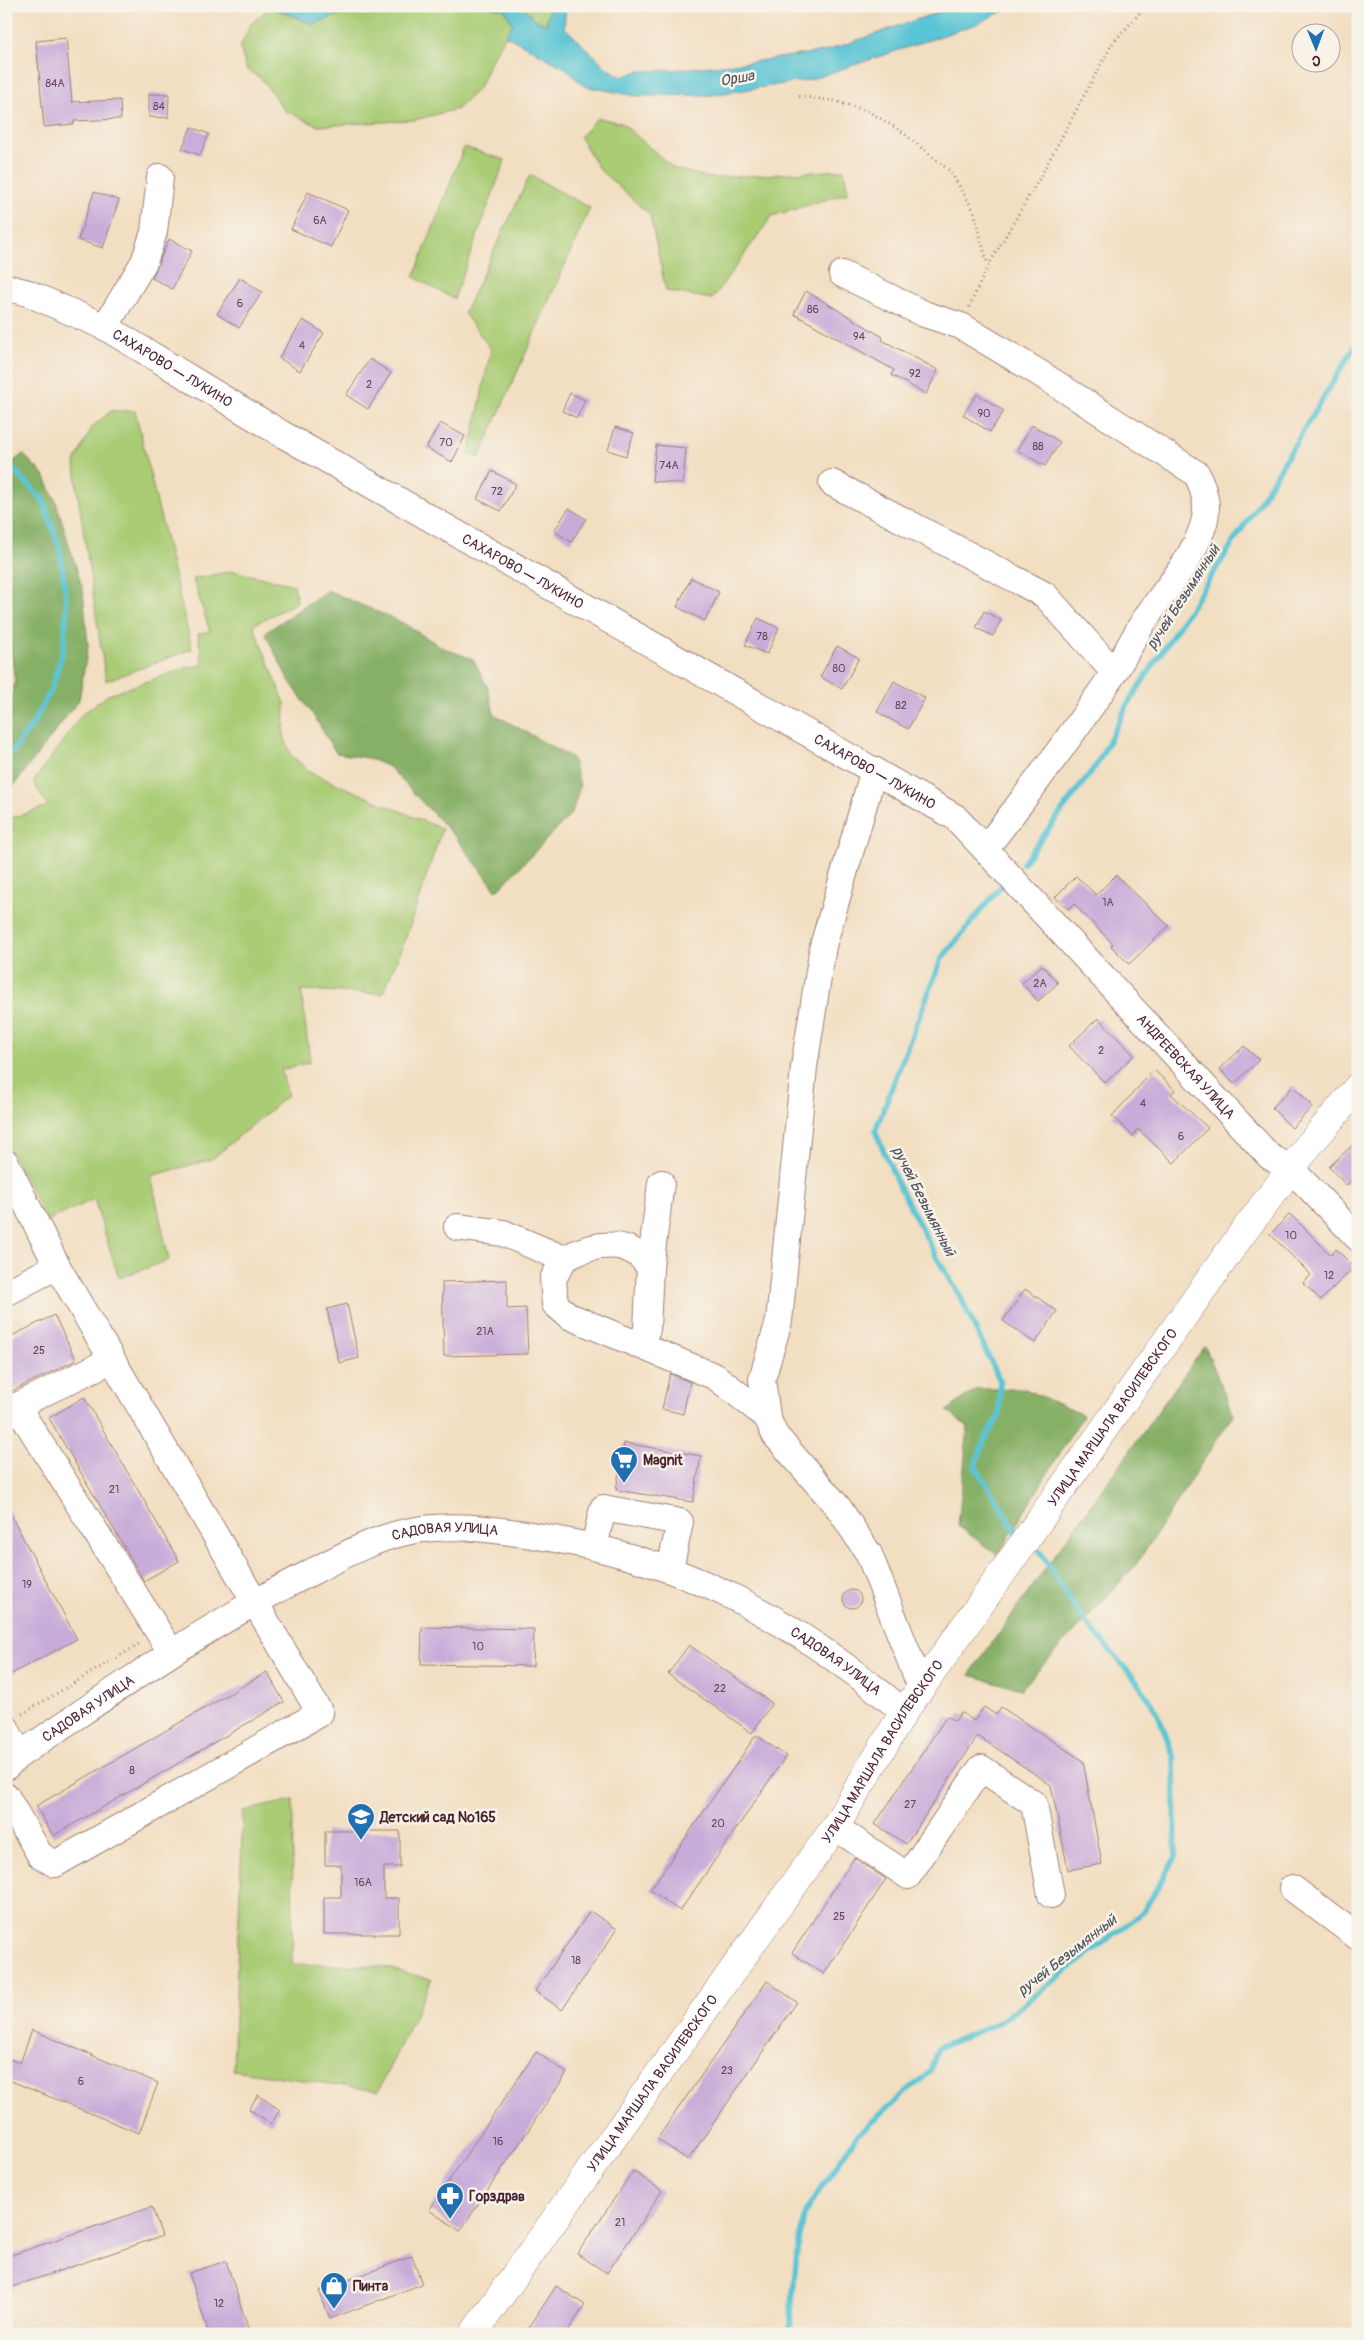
<svg xmlns="http://www.w3.org/2000/svg" width="1364" height="2340" viewBox="0 0 1364 2340" font-family="Pangolin,sans-serif">
	<style>
		.green { fill: #a9cc75; stroke: #7a7650 }
		.forest { fill: #86b066; stroke: #686848 }
		.water { fill: #5ac5d4; stroke: #527280 }
		.lines { fill: none; stroke-linecap: round; stroke-linejoin: round }
		.stream { stroke: #5ac5d4; stroke-width: 5.5 }
		.building { fill: #c7abd9 }
		.minor-casing { stroke: #9e7e76; stroke-width: 28 }
		.major-casing { stroke: #9e7e76; stroke-width: 29 }
		.path { stroke: #9e7e76; stroke-width: 3; stroke-dasharray: 1 4; stroke-linecap: butt }
		.minor { stroke: #fff; stroke-width: 26 }
		.major { stroke: #fff; stroke-width: 28 }
		.labels { text-anchor: middle; stroke-width: 5; stroke-linejoin: round; paint-order: stroke }
		.number-label { font-size: 11px; fill: #694256 }
		.street-label { font-size: 14px; fill: #4a1f2b; stroke: #f7f3e8 }
		.poi-label { font-size: 14px; font-weight: bold; fill: #4a1f2b; stroke: #f7f3e8; text-anchor: start }
		.water-label { font-size: 15px; font-style: italic; fill: #4f515e; stroke: #f7f3e8 }
	</style>
	<rect width="100%" height="100%" fill="#f7f3e8"/>
	<filter id="ink" filterUnits="userSpaceOnUse"><feTurbulence type="fractalNoise" baseFrequency=".02" numOctaves="2"/><feDisplacementMap in="SourceGraphic" scale="10" xChannelSelector="R" yChannelSelector="G"/><feConvolveMatrix kernelMatrix="1 2 1 2 8 2 1 2 1" color-interpolation-filters="sRGB"/></filter>
	<filter id="wash" filterUnits="userSpaceOnUse"><feTurbulence type="fractalNoise" baseFrequency=".0096" numOctaves="4" result="noise"/><feDisplacementMap in="SourceGraphic" scale="20" xChannelSelector="R" yChannelSelector="G"/><feGaussianBlur stdDeviation="1.12" result="paint"/><feColorMatrix in="noise" values="0 0 0 0 0 0 0 0 0 0 0 0 0 0 0 0 0 1.4 0 .05"/><feComposite in="paint" operator="in"/></filter>
	<g filter="url(#wash)">
		<rect width="100%" height="100%" fill="#f2dec1"/>
		<path class="green" d="M363,6H485L504,9L513,24L489,64L479,88L457,109L415,120L318,126L284,110L262,79L246,69L240,47L251,24L270,7L313,24Z
			M522,6H550L546,25L534,19Z
			M597,118L622,123L673,168L709,178L844,170L848,193L772,216L712,299L666,291L650,215L599,169L580,137Z
			M464,147L505,160L454,299L414,277Z
			M530,175L590,208L479,458L469,455L491,349L464,313Z
			M111,411H135L192,649L106,681L77,488L75,462L92,427Z
			M233,571L294,585L297,602L253,625L285,703L284,736L291,755L311,773L442,829L406,937L383,994L301,990L310,1062L281,1070L288,1095L212,1159L151,1176L169,1260L119,1278L94,1199L47,1221L6,1142V820L48,806L33,782L82,714L108,695L185,668L203,665L198,634L210,631L193,579Z
			M293,1800L292,1964L380,1966L432,1980L378,2091L233,2070L243,1811Z"/>
		<path class="forest" d="M23,454L44,475L56,502L83,590L88,646L79,700L6,796V714L15,683L6,607V467Z
			M327,590L403,623L443,648L473,659L488,688L494,714L572,758L580,786L572,813L497,891L456,838L389,767L368,758L336,753L312,713L288,679L265,633Z
			M1205,1346L1233,1415L1135,1566L1021,1689L969,1675Z
			M976,1389H1025L1083,1415L998,1555L958,1526L968,1427L947,1411Z"/>
		<path class="water" d="M269,6H363L313,24Z
			M485,6H522L534,19L546,25L550,6H566L564,27L606,67L622,77L638,71L672,70L752,62L826,51L956,6H1013L974,25L809,80L712,95L636,96L584,86L565,68L505,35L513,24L504,9Z"/>
		<g class="lines">
			<path class="stream" d="M6,462L43,500L60,550L67,608L63,651L51,690L33,724L6,760
				M1023,863L1097,764L1129,702L1259,503L1358,341
				M1002,885L942,958L875,1131L897,1182L937,1258L960,1296L1000,1381L999,1416L984,1441L975,1466L1016,1532
				M789,2334L797,2252L805,2212L858,2134L930,2071L938,2048L1000,2022L1143,1912L1176,1857L1174,1758L1158,1714L1138,1683L1077,1612L1039,1550"/>
		</g>
		<g id="blocks">
			<path class="building" d="M66,38L72,102L120,100L121,119L74,121V124L44,127L36,41Z
				M149,94H169L168,118L149,117Z
				M191,127L209,134L200,155L182,149Z
				M94,192L119,200L103,248L78,240Z
				M308,192L348,210L331,247L291,229Z
				M169,239L192,251L172,289L152,278Z
				M240,278L262,292L239,328L217,314Z
				M806,291L883,337L882,340L938,370L926,394L891,375L894,370L794,314Z
				M303,320L324,333L300,371L279,358Z
				M370,359L391,373L368,409L346,395Z
				M570,393L585,400L577,418L562,411Z
				M977,394L1004,411L990,432L963,415Z
				M440,423L465,436L452,462L426,448Z
				M1032,425L1060,442L1045,466L1017,450Z
				M615,427L634,433L626,456L608,450Z
				M656,445L686,448L683,484L652,481Z
				M492,471L516,484L501,511L477,499Z
				M569,508L586,519L571,542L554,531Z
				M691,578L719,592L705,621L677,607Z
				M984,611L1001,620L993,636L976,628Z
				M758,618L779,628L767,654L745,645Z
				M837,646L859,658L842,689L820,677Z
				M894,681L925,698L908,729L877,712Z
				M1116,875L1169,926L1129,964L1111,946L1113,944L1074,904L1068,909L1055,897L1076,876L1096,895Z
				M1042,965L1058,983L1038,1001L1022,983Z
				M1098,1018L1134,1055L1105,1083L1069,1046Z
				M1244,1046L1259,1060L1234,1084L1220,1069Z
				M1154,1070L1175,1090L1171,1094L1208,1128L1174,1163L1138,1129L1133,1136L1112,1116Z
				M1293,1086L1313,1106L1292,1128L1272,1108Z
				M1358,1140V1174L1346,1185L1329,1167Z
				M1290,1214L1331,1255L1336,1249L1354,1267L1321,1300L1303,1283L1311,1275L1270,1234Z
				M507,1280V1309L526,1308L528,1354L444,1356L442,1282Z
				M1025,1289L1057,1311L1035,1343L1003,1321Z
				M347,1304L359,1358L339,1363L327,1309Z
				M54,1315L76,1360L6,1394V1339Z
				M670,1374L690,1382L683,1414L662,1409Z
				M84,1397L179,1561L144,1581L49,1418Z
				M624,1443L701,1456L693,1502L616,1490Z
				M6,1506L77,1639L11,1674L6,1666Z
				M843 1599a9 9 0 1 1 18 0a9 9 0 1 1-18 0Z
				M422,1627L534,1629L533,1666L421,1664Z
				M689,1645L772,1703L752,1733L668,1674Z
				M267,1672L284,1702L53,1836L36,1806Z
				M984,1707L996,1715L1001,1707L1083,1761L1102,1864L1068,1870L1051,1785L978,1736L906,1844L875,1824L947,1716L955,1721L961,1712L974,1721Z
				M756,1735L786,1756L680,1911L650,1890Z
				M325,1831H400V1867H384V1898H399V1934H324V1897H341V1865H325Z
				M854,1858L886,1879L824,1974L792,1953Z
				M590,1911L617,1929L562,2010L535,1991Z
				M767,1981L797,2002L688,2160L657,2139Z
				M32,2030L158,2083L139,2133L6,2079V2058L20,2063Z
				M536,2052L567,2073L460,2231L429,2210Z
				M258,2095L280,2110L271,2124L249,2109Z
				M633,2171L662,2191L607,2273L577,2254Z
				M152,2207L162,2236L6,2289V2257Z
				M412,2256L422,2284L330,2319L319,2291Z
				M226,2261L250,2334H209L189,2273Z
				M556,2286L585,2305L566,2334H525Z"/>
		</g>
	</g>
	<g filter="url(#ink)">
		<use href="#blocks" fill-opacity="0" stroke="#9e7e76" stroke-width="1"/>
		<g class="lines">
			<defs>
				<g id="minor">
					<path d="M842,274L924,314L961,326L1036,371L1197,474C1205,493 1210,509 1202,529C1191,561 1165,590 1146,618C1134,636 1125,656 1113,674C1073,734 1030,791 986,848"/>
					<path id="s1" d="M6,287L28,293L105,327L282,434L955,817L1269,1156L1291,1169L1358,1238"/>
					<path d="M105,327L144,262L154,232L160,177"/>
					<path d="M832,483L1045,595L1114,672"/>
					<path d="M874,770L823,946L804,1067L779,1321L762,1379L767,1417L775,1435L838,1507L869,1554L921,1688"/>
					<path d="M6,1163L57,1266L320,1713L55,1864L40,1855L6,1796"/>
					<path d="M457,1227L503,1233L564,1259L553,1279L555,1304L569,1316L716,1377L767,1417"/>
					<path d="M564,1259C584,1248 614,1238 636,1253C641,1256 646,1263 650,1267"/>
					<path d="M6,1293L57,1266"/>
					<path d="M641,1344L647,1329L650,1267L661,1183"/>
					<path d="M17,1406L111,1360"/>
					<path d="M6,1411L17,1406L171,1652"/>
					<path d="M594,1547L603,1508L680,1522L670,1569"/>
					<path d="M6,1728L19,1755"/>
					<path id="s2" d="M6,1767L19,1755C113,1692 205,1626 306,1575C340,1557 374,1538 411,1531C451,1523 491,1529 531,1535C682,1558 787,1615 904,1712"/>
					<path d="M835,1827L908,1876L981,1768L1034,1804L1051,1895"/>
					<path d="M1292,1888L1358,1937"/>
				</g>
				<g id="major">
					<path id="s3" d="M473,2334L835,1827L904,1712L1241,1235L1309,1145L1358,1087"/>
				</g>
			</defs>
			<use href="#minor" class="minor-casing"/>
			<use href="#major" class="major-casing"/>
			<path class="path" d="M799,96L834,101L868,111L901,131L950,171L974,211L988,266
				M969,307L988,266L1039,179L1112,44L1146,6
				M22,1714L141,1643"/>
			<use href="#minor" class="minor"/>
			<use href="#major" class="major"/>
		</g>
	</g>
	<defs>
		<symbol id="supermarket-pin" viewBox="-11 -11 22 30"><path d="M0 17L-7.5 6A9.5 9.5 0 1 1 7.5 6Z" fill="#1f6fb2" stroke="#f7f3e8"/><path d="M-6-5.5h2.5l.6 2H6L4.5 2H-2.5L-4.4-4H-6ZM-1.5 3.2a1.3 1.3 0 1 0 .1 0ZM3 3.2a1.3 1.3 0 1 0 .1 0Z" fill="#fff"/></symbol>
		<symbol id="school-pin" viewBox="-11 -11 22 30"><path d="M0 17L-7.5 6A9.5 9.5 0 1 1 7.5 6Z" fill="#1f6fb2" stroke="#f7f3e8"/><path d="M0-5L7-2L0 1L-7-2ZM-4 1L0 2.5L4 1V4Q0 6-4 4Z" fill="#fff"/></symbol>
		<symbol id="pharmacy-pin" viewBox="-11 -11 22 30"><path d="M0 17L-7.5 6A9.5 9.5 0 1 1 7.5 6Z" fill="#1f6fb2" stroke="#f7f3e8"/><path d="M-2-6h4v4h4v4h-4v4h-4v-4h-4v-4h4Z" fill="#fff"/></symbol>
		<symbol id="shop-pin" viewBox="-11 -11 22 30"><path d="M0 17L-7.5 6A9.5 9.5 0 1 1 7.5 6Z" fill="#1f6fb2" stroke="#f7f3e8"/><path d="M-5-2.5h2.3a2.7 3.5 0 0 1 5.4 0H5L5.5 6h-11ZM-1.5-2.5h3a1.5 2.3 0 0 0-3 0Z" fill="#fff"/></symbol>
	</defs>
	<g fill-rule="evenodd">
		<use href="#supermarket-pin" x="608" y="1444" width="32" height="43"/>
		<use href="#school-pin" x="345" y="1801" width="32" height="43"/>
		<use href="#pharmacy-pin" x="434" y="2180" width="32" height="43"/>
		<use href="#shop-pin" x="318" y="2270" width="32" height="43"/>
	</g>
	<g class="labels">
		<g class="number-label">
			<text x="55" y="87">84А</text>
			<text x="159" y="110">84</text>
			<text x="320" y="224">6А</text>
			<text x="240" y="307">6</text>
			<text x="813" y="313">86</text>
			<text x="859" y="340">94</text>
			<text x="302" y="349">4</text>
			<text x="915" y="377">92</text>
			<text x="369" y="388">2</text>
			<text x="984" y="417">90</text>
			<text x="446" y="446">70</text>
			<text x="1038" y="450">88</text>
			<text x="669" y="469">74А</text>
			<text x="497" y="495">72</text>
			<text x="762" y="640">78</text>
			<text x="839" y="672">80</text>
			<text x="901" y="709">82</text>
			<text x="1108" y="906">1А</text>
			<text x="1040" y="987">2А</text>
			<text x="1101" y="1054">2</text>
			<text x="1143" y="1107">4</text>
			<text x="1181" y="1140">6</text>
			<text x="1291" y="1239">10</text>
			<text x="1329" y="1279">12</text>
			<text x="485" y="1335">21А</text>
			<text x="39" y="1354">25</text>
			<text x="114" y="1493">21</text>
			<text x="27" y="1588">19</text>
			<text x="478" y="1650">10</text>
			<text x="720" y="1692">22</text>
			<text x="132" y="1774">8</text>
			<text x="910" y="1808">27</text>
			<text x="718" y="1827">20</text>
			<text x="363" y="1886">16А</text>
			<text x="839" y="1920">25</text>
			<text x="576" y="1964">18</text>
			<text x="727" y="2074">23</text>
			<text x="81" y="2085">6</text>
			<text x="498" y="2145">16</text>
			<text x="620" y="2226">21</text>
			<text x="219" y="2307">12</text>
		</g>
		<g class="street-label">
			<text dy="5" stroke="none"><textPath href="#s1" startOffset="186">САХАРОВО — ЛУКИНО</textPath></text>
			<text dy="5" stroke="none"><textPath href="#s1" startOffset="591">САХАРОВО — ЛУКИНО</textPath></text>
			<text dy="5" stroke="none"><textPath href="#s1" startOffset="996">САХАРОВО — ЛУКИНО</textPath></text>
			<text dy="5" stroke="none"><textPath href="#s1" startOffset="1428">АНДРЕЕВСКАЯ УЛИЦА</textPath></text>
			<text dy="5" stroke="none"><textPath href="#s3" startOffset="1118">УЛИЦА МАРШАЛА ВАСИЛЕВСКОГО</textPath></text>
			<text dy="5" stroke="none"><textPath href="#s2" startOffset="505">САДОВАЯ УЛИЦА</textPath></text>
			<text dy="5" stroke="none"><textPath href="#s2" startOffset="925">САДОВАЯ УЛИЦА</textPath></text>
			<text dy="5" stroke="none"><textPath href="#s2" startOffset="101">САДОВАЯ УЛИЦА</textPath></text>
			<text dy="5" stroke="none"><textPath href="#s3" startOffset="712">УЛИЦА МАРШАЛА ВАСИЛЕВСКОГО</textPath></text>
			<text dy="5" stroke="none"><textPath href="#s3" startOffset="308">УЛИЦА МАРШАЛА ВАСИЛЕВСКОГО</textPath></text>
		</g>
		<g class="poi-label">
			<text x="643" y="1465">Magnit</text>
			<text x="380" y="1822">Детский сад №165</text>
			<text x="469" y="2201">Горздрав</text>
			<text x="353" y="2291">Пинта</text>
		</g>
		<g class="water-label">
			<text transform="translate(737 78) rotate(-10)" y="5">Орша</text>
			<text transform="translate(1183 597) rotate(-57)" y="5">ручей Безымянный</text>
			<text transform="translate(924 1201) rotate(63)" y="5">ручей Безымянный</text>
			<text transform="translate(1067 1955) rotate(-38)" y="5">ручей Безымянный</text>
		</g>
	</g>
	<rect width="1364" height="2340" fill="none" stroke="#f7f3e8" stroke-width="25"/>
	<g transform="translate(1316 48) rotate(179)"><circle r="24" fill="#f7f3e8" stroke="#b29e9c"/>
	<path d="M0-4L9 19L0 12L-9 19Z" fill="#1f6fb2"/>
	<text y="-8" font-size="14" font-weight="bold" text-anchor="middle" fill="#4a1f2b">С</text>
	</g>
</svg>
